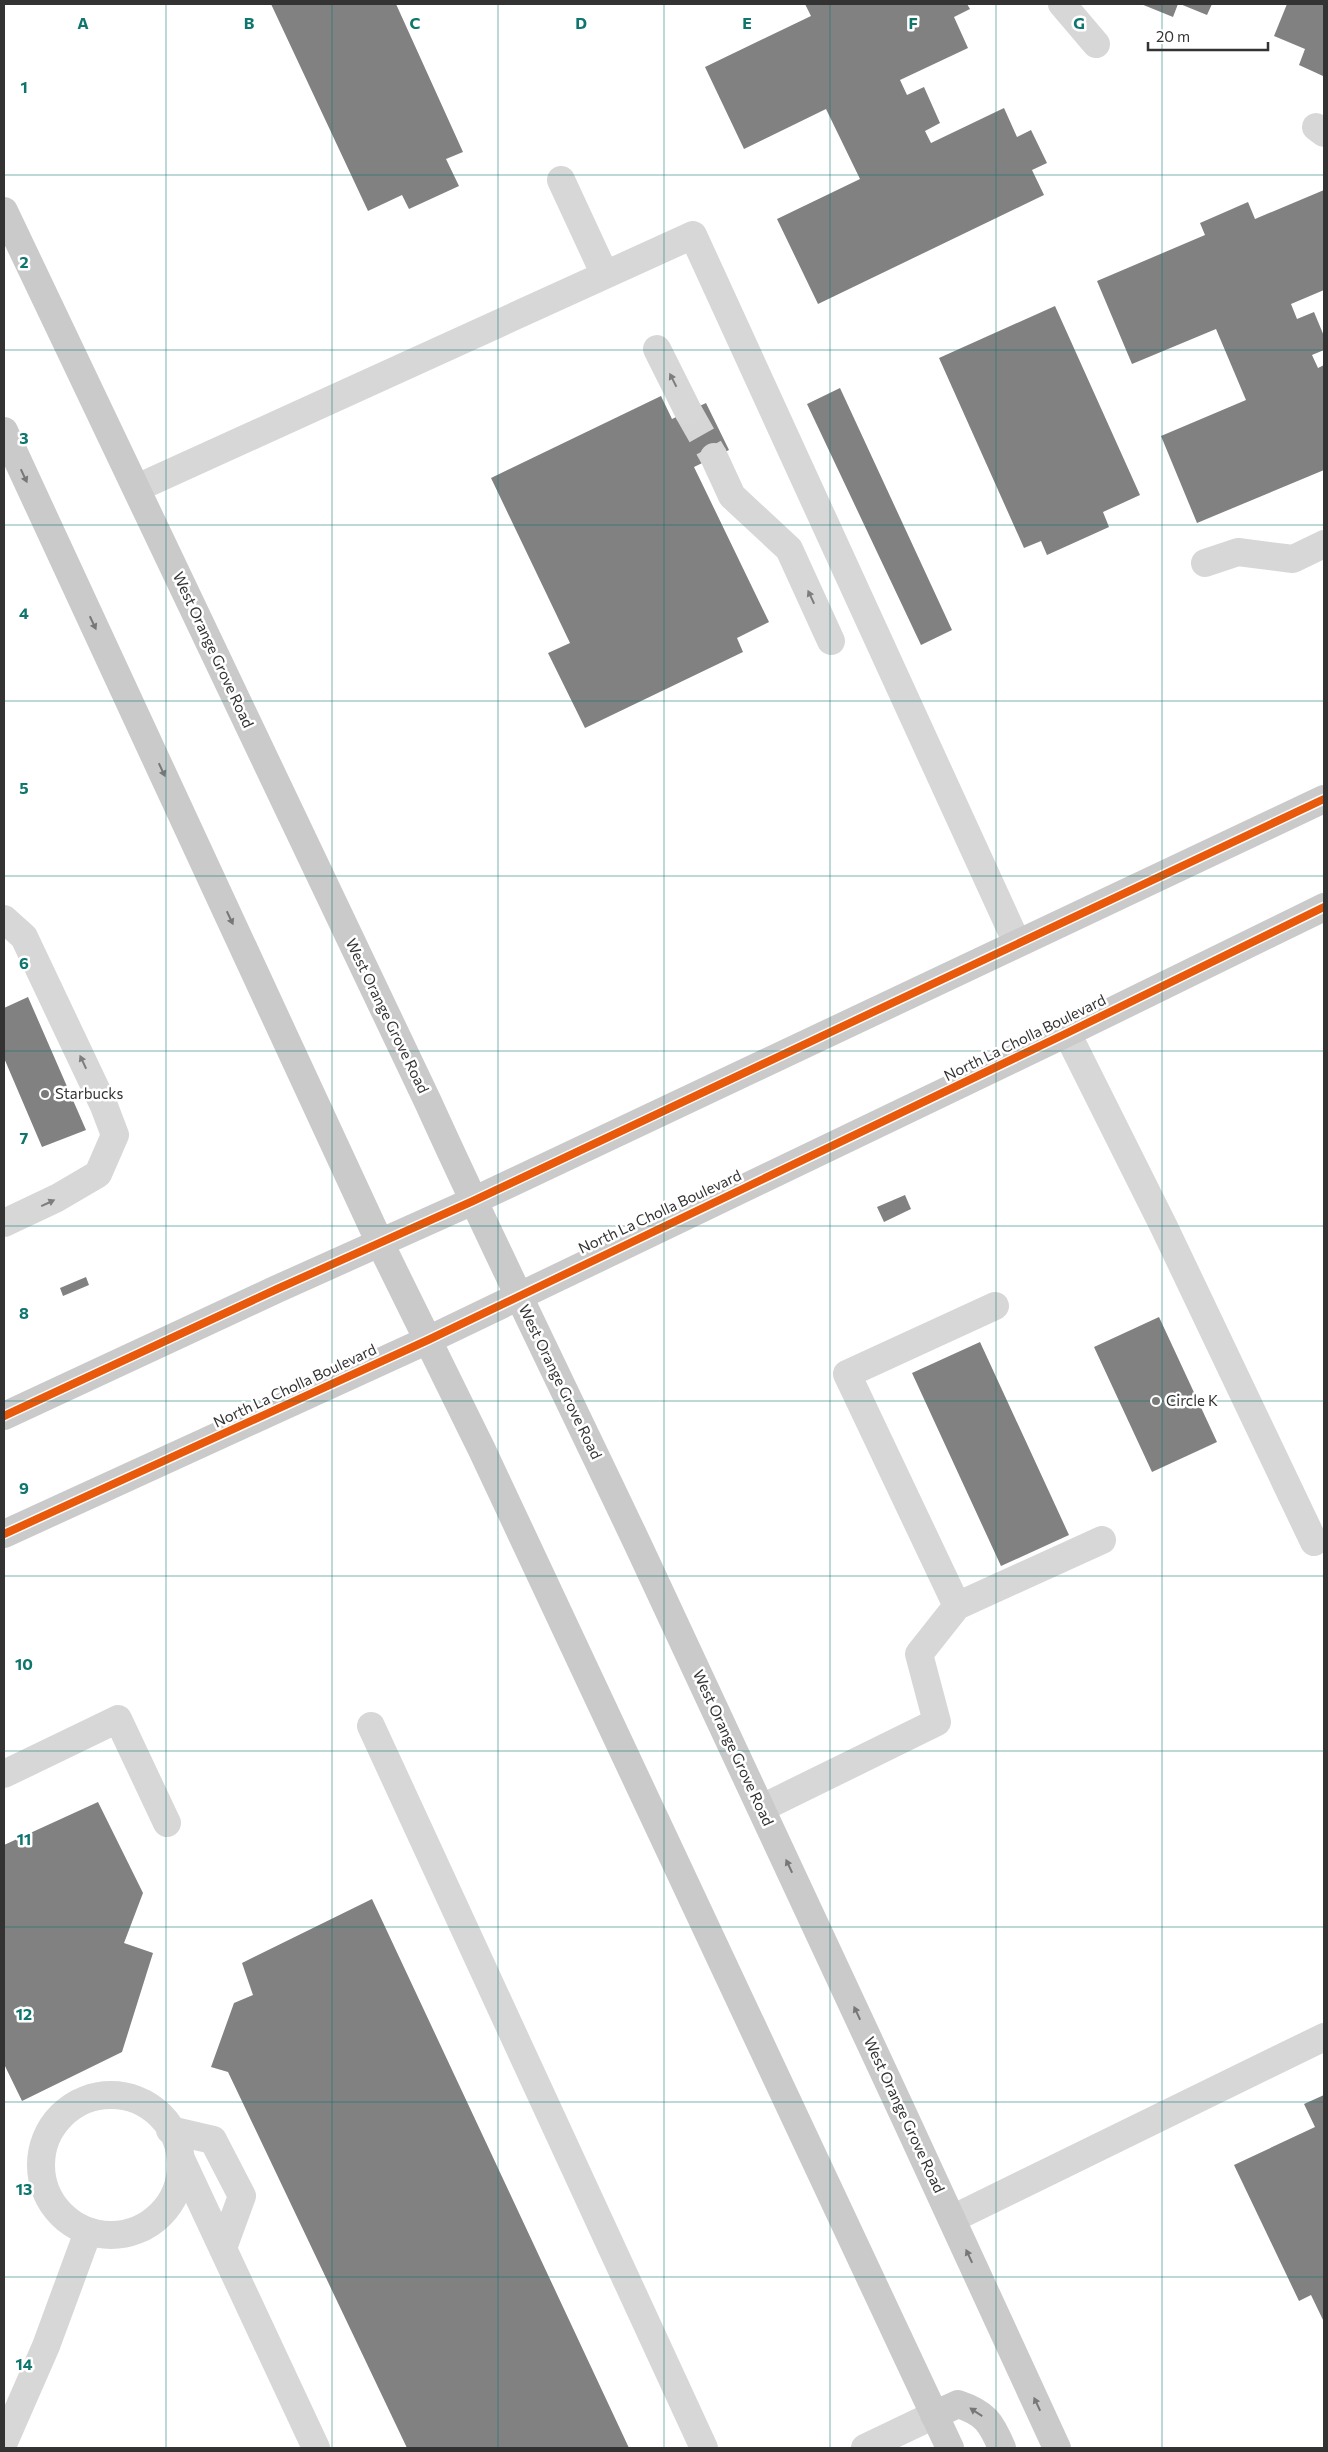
<svg xmlns="http://www.w3.org/2000/svg" width="1328" height="2452" viewBox="0 0 1328 2452" font-family="Commissioner,sans-serif">
	<style>
		.building { fill: #818181 }
		.lines { fill: none; stroke-linecap: round; stroke-linejoin: round }
		.minor-tunnel { stroke: #d6d6d6; stroke-width: 28; stroke-dasharray: 28 14; stroke-linecap: butt }
		.minor { stroke: #d7d7d7; stroke-width: 28 }
		.major { stroke: #cacaca; stroke-width: 28 }
		.cycleway-casing { stroke: #fff; stroke-width: 11 }
		.cycleway { stroke: #e8590c; stroke-width: 8 }
		.oneway { fill: #7d7d7d }
		.oneway2 { fill: #777 }
		.grid { fill: none; stroke: #0f766e; stroke-width: 1; stroke-opacity: 0.55 }
		.poi-dot { fill: #7a7a7a; stroke: #fff; stroke-width: 2 }
		.labels { text-anchor: middle; stroke-width: 5; stroke-linejoin: round; paint-order: stroke }
		.street-label { font-size: 15px; fill: #333; stroke: #fff }
		.poi-label { font-size: 15px; fill: #333; stroke: #fff; text-anchor: start }
		.grid-label { font-size: 16px; text-anchor: middle; font-weight: bold; fill: #0f766e; stroke: #fff; stroke-width: 5; stroke-linejoin: round; paint-order: stroke }
	</style>
	<rect width="100%" height="100%" fill="#fff"/>
	<path class="building" d="M271,4H396L463,152L446,159L459,186L409,209L402,195L368,211Z
		M805,4H967L970,9L954,17L968,48L900,80L907,95L924,87L940,123L925,131L931,143L1004,108L1017,137L1031,130L1047,163L1032,170L1044,195L818,304L777,219L860,179L826,109L744,149L705,67L811,16Z
		M1141,4H1178L1173,17Z
		M1180,4H1212L1207,15Z
		M1287,4H1324L1323,76L1299,65L1305,49L1274,36Z
		M1324,190V290L1291,304L1297,319L1314,312L1324,336V350L1312,355L1318,368L1324,365V470L1197,523L1161,436L1246,400L1216,329L1132,364L1097,281L1205,235L1200,223L1248,202L1255,219Z
		M1055,306L1140,495L1103,512L1109,527L1047,555L1041,541L1024,548L939,358Z
		M840,388L952,630L921,645L807,404Z
		M661,396L672,419L706,403L729,450L694,467L769,622L737,638L743,652L585,728L548,653L570,643L491,478Z
		M28,997L86,1130L42,1147L4,1058V1008Z
		M905,1195L911,1209L884,1222L877,1207Z
		M86,1277L89,1285L63,1296L60,1288Z
		M1159,1317L1217,1442L1152,1472L1094,1347Z
		M980,1342L1069,1535L1001,1566L912,1373Z
		M98,1802L143,1893L124,1943L153,1953L122,2052L22,2101L4,2064V1845Z
		M372,1899L629,2448H407L228,2072L211,2067L234,2003L253,1995L242,1963Z
		M1324,2095V2322L1311,2295L1299,2301L1234,2165L1315,2127L1304,2104Z"/>
	<g class="lines">
		<path class="minor-tunnel" d="M688,411L714,457"/>
		<path class="minor" d="M1062,4L1096,44
			M1316,127L1324,133
			M561,180L605,275
			M657,349L688,411
			M714,457L732,496L789,549L831,641
			M137,488L693,235L1017,943
			M1205,563L1238,552L1293,559L1324,544
			M4,919L24,937L104,1106L115,1135L98,1174L57,1198L4,1223
			M1067,1033L1164,1227L1314,1542
			M957,1606L1102,1540
			M371,1726L704,2448
			M4,1774L118,1719L167,1823
			M762,1808L937,1722L919,1654L957,1606L847,1374L995,1306
			M41 2165a70 70 0 1 1 140 0a70 70 0 1 1-140 0Z
			M170,2130L213,2140L242,2196L223,2248
			M181,2159L316,2448
			M952,2219L1324,2037
			M4,2442L46,2346L88,2232
			M865,2448L934,2415"/>
		<path class="major" d="M4,211L428,1102C496,1252 569,1399 639,1547C780,1847 919,2147 1057,2448
			M4,431L380,1243L482,1450L950,2448
			M4,1416L277,1289L473,1201L1324,799
			M4,1534L428,1340L1067,1033L1324,907
			M934,2415L958,2404C985,2413 991,2422 1002,2448"/>
		<defs>
			<path id="cycleway" d="M4,1416L277,1289L473,1201L1324,799
				M4,1534L428,1340L1067,1033L1324,907"/>
		</defs>
		<use href="#cycleway" class="cycleway-casing"/>
		<use href="#cycleway" class="cycleway"/>
	</g>
	<defs><path id="oneway-solid" d="M-6-.8H1V-3.2L6.5 0L1 3.2V.8H-6Z" transform="scale(1.25)"/></defs>
	<g class="oneway">
		<use href="#oneway-solid" transform="translate(673 380) rotate(-117)"/>
		<use href="#oneway-solid" transform="translate(811 597) rotate(-115)"/>
		<use href="#oneway-solid" transform="translate(83 1062) rotate(-115)"/>
		<use href="#oneway-solid" transform="translate(48 1203) rotate(-25)"/>
	</g>
	<g class="oneway2">
		<use href="#oneway-solid" transform="translate(24 476) rotate(65)"/>
		<use href="#oneway-solid" transform="translate(93 623) rotate(65)"/>
		<use href="#oneway-solid" transform="translate(162 770) rotate(65)"/>
		<use href="#oneway-solid" transform="translate(230 918) rotate(65)"/>
		<use href="#oneway-solid" transform="translate(789 1866) rotate(-115)"/>
		<use href="#oneway-solid" transform="translate(857 2013) rotate(-115)"/>
		<use href="#oneway-solid" transform="translate(969 2256) rotate(-115)"/>
		<use href="#oneway-solid" transform="translate(1037 2404) rotate(-115)"/>
		<use href="#oneway-solid" transform="translate(976 2412) rotate(-147)"/>
	</g>
	<path class="grid" d="M166,4V2448M332,4V2448M498,4V2448M664,4V2448M830,4V2448M996,4V2448M1162,4V2448M4,175H1324M4,350H1324M4,525H1324M4,701H1324M4,876H1324M4,1051H1324M4,1226H1324M4,1401H1324M4,1576H1324M4,1751H1324M4,1927H1324M4,2102H1324M4,2277H1324"/>
	<g class="poi-dot">
		<circle cx="45" cy="1094" r="5"/>
		<circle cx="1156" cy="1401" r="5"/>
	</g>
	<g class="labels">
		<g class="street-label">
			<text transform="translate(213 650) rotate(65)" y="5">West Orange Grove Road</text>
			<text transform="translate(387 1016) rotate(64)" y="5">West Orange Grove Road</text>
			<text transform="translate(1025 1038) rotate(-26)" y="5">North La Cholla Boulevard</text>
			<text transform="translate(660 1212) rotate(-25)" y="5">North La Cholla Boulevard</text>
			<text transform="translate(560 1382) rotate(64)" y="5">West Orange Grove Road</text>
			<text transform="translate(295 1386) rotate(-25)" y="5">North La Cholla Boulevard</text>
			<text transform="translate(733 1748) rotate(65)" y="5">West Orange Grove Road</text>
			<text transform="translate(904 2115) rotate(65)" y="5">West Orange Grove Road</text>
		</g>
		<g class="poi-label">
			<text x="55" y="1099">Starbucks</text>
			<text x="1166" y="1406">Circle K</text>
		</g>
	</g>
	<g class="grid-label">
		<text x="83" y="29">A</text>
		<text x="249" y="29">B</text>
		<text x="415" y="29">C</text>
		<text x="581" y="29">D</text>
		<text x="747" y="29">E</text>
		<text x="913" y="29">F</text>
		<text x="1079" y="29">G</text>
		<text x="24" y="93">1</text>
		<text x="24" y="268">2</text>
		<text x="24" y="444">3</text>
		<text x="24" y="619">4</text>
		<text x="24" y="794">5</text>
		<text x="24" y="969">6</text>
		<text x="24" y="1144">7</text>
		<text x="24" y="1319">8</text>
		<text x="24" y="1494">9</text>
		<text x="24" y="1670">10</text>
		<text x="24" y="1845">11</text>
		<text x="24" y="2020">12</text>
		<text x="24" y="2195">13</text>
		<text x="24" y="2370">14</text>
	</g>
	<rect width="1328" height="2452" fill="none" stroke="#333333" stroke-width="10"/>
	<path d="M1148 42v8h120v-8" fill="none" stroke="#333333" stroke-width="2.5"/>
	<text x="1156" y="42" font-size="15" fill="#333333" stroke="#ffffff" stroke-width="4" paint-order="stroke">20 m</text>
</svg>
